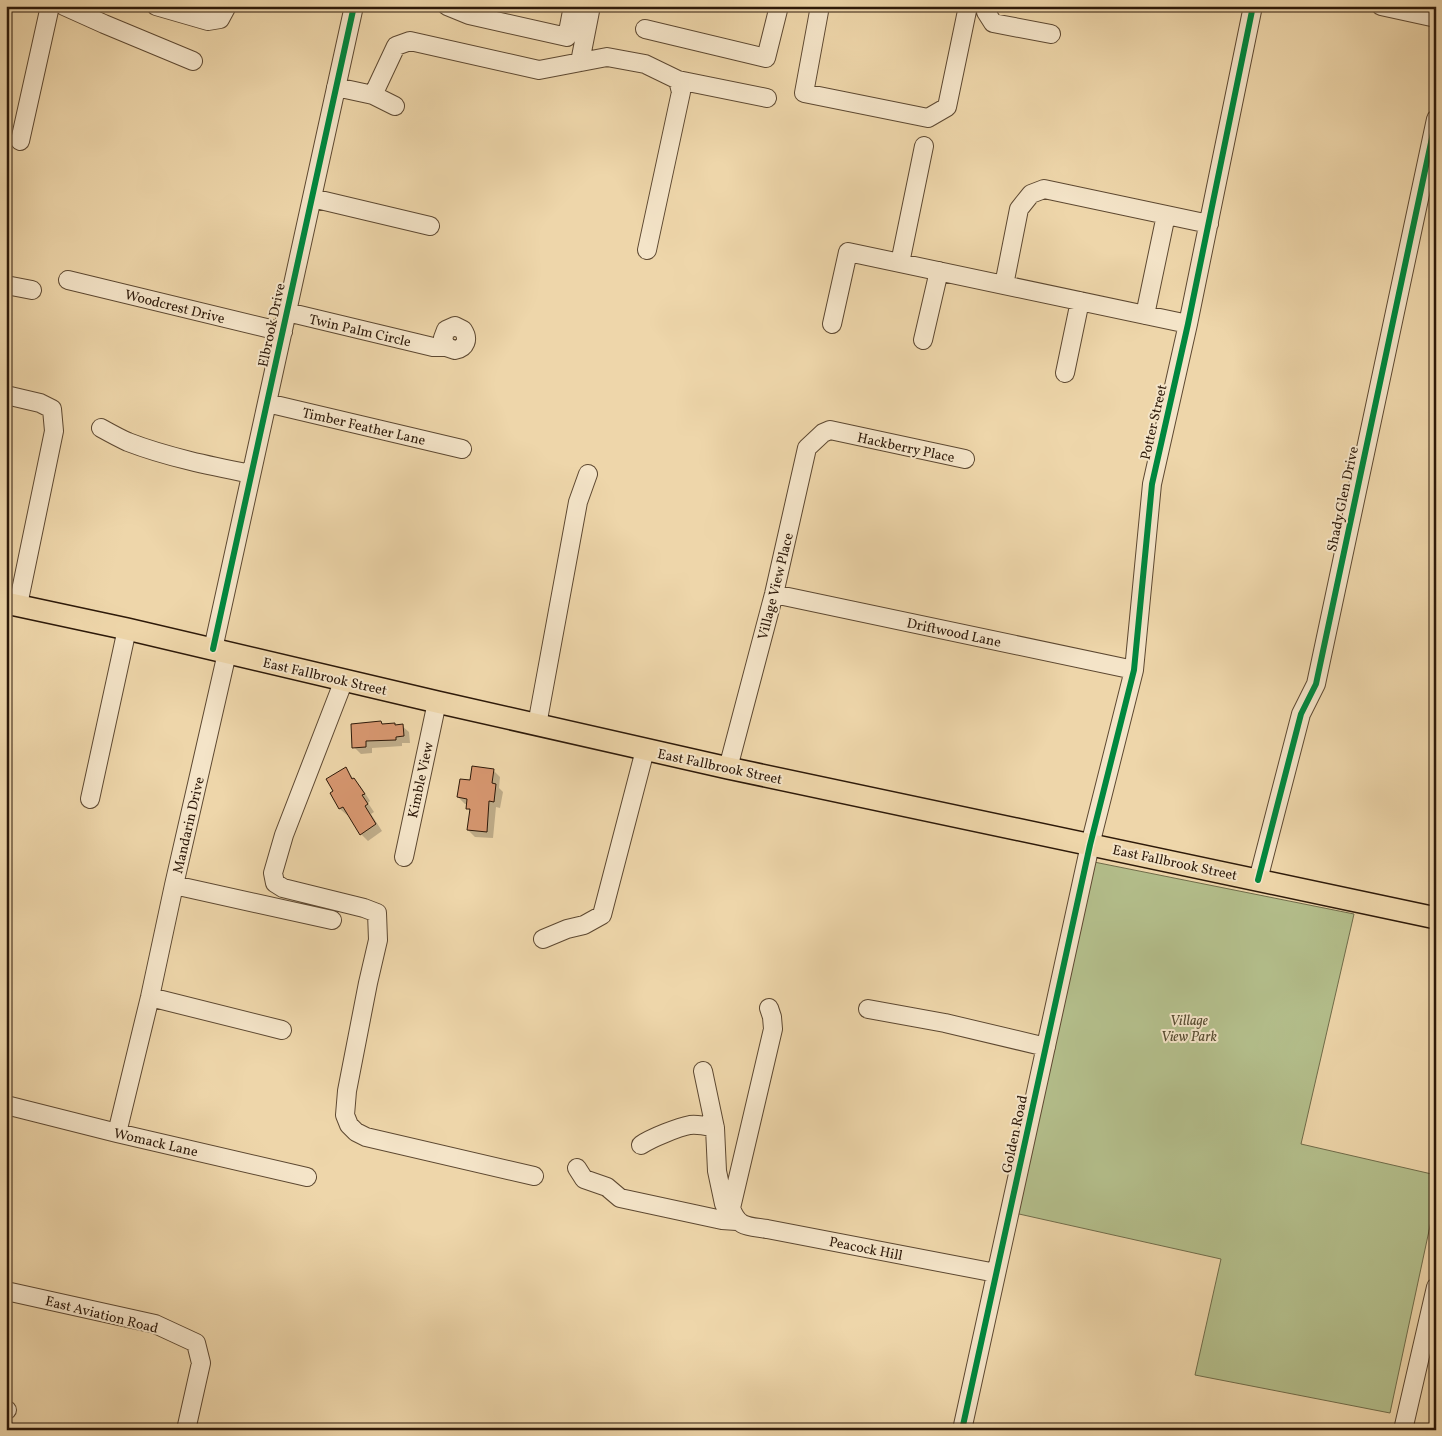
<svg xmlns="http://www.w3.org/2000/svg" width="1442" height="1436" viewBox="0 0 1442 1436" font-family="Vollkorn,serif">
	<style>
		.green { fill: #b4bf8c; stroke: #706c4a }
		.shadow { fill: #0003 }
		.building { fill: #d79770; stroke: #2d1909 }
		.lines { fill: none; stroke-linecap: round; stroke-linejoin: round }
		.minor-casing { stroke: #5d4831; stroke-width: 20 }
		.major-casing { stroke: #2d1909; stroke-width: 24 }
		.minor { stroke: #f4e4c8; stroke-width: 18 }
		.major { stroke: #eed6aa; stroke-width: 21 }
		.cycleway-casing { stroke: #f4e4c8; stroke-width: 9 }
		.cycleway { stroke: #00873e; stroke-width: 6 }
		.labels { text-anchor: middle; stroke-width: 4; stroke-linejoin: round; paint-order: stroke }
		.street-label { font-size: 14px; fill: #2d1909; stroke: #f4e4c8 }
		.park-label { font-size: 14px; font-style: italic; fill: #564b30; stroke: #f4e4c8 }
	</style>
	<rect width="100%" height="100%" fill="#eed6aa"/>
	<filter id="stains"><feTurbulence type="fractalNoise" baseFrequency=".004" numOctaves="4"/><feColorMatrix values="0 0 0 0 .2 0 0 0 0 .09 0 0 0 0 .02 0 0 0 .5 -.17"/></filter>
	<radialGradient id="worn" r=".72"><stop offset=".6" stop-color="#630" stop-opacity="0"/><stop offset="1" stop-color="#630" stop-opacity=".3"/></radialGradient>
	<path class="green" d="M1089,861L1354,914L1301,1144L1436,1175V1198L1390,1413L1195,1375L1221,1259L1010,1212Z"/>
	<path class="shadow" d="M380,722L383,725L402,726L409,732L410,743H402V746L372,748V753L361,754L354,747Z
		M345,769L361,787L370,801L368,803L374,812L371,814L382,831L368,841L361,834L349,814L347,815L340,809L332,794Z
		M493,770L500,777L499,788L503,792L500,808L496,807L493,838L475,837L468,830L470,811L467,808L468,804H465L458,797L471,782Z"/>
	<path class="building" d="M381,721L382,724L395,723V725L403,724L404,736L396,737V740L366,741V747L352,748L351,724Z
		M472,766L494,769L492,783L496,784L494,802L489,801L487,832L467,830L470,809H466L467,799L457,797L460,779L470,780Z
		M346,767L352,779L354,778L365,794L362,795L368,804L365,806L376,824L360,835L343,807L339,809L330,793L333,791L326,779Z"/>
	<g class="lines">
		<defs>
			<path id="minor" d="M64,6L104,24L193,61
				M156,6L208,21L220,19L227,6
				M447,6L469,15L567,37L573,6
				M820,6L804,93L928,118L947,107L968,6
				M987,6L986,12L993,23L1051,34
				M1381,6L1436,18
				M645,29L766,58L779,6
				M580,62L591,6
				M678,80L767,98
				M336,87L373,95L395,106
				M373,95L396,46L410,41L539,70L607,57L645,64L678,80L681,92L647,250
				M20,141L50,6
				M312,198L430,226
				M900,263L924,146
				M68,280L283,332
				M6,285L32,290
				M1004,285L1019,209L1031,194L1044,189L1209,224
				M287,312L433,347H446L455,350C466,348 469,339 463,330L455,326L446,330L443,338L446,347
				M1145,315L1166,215
				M832,324L848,252L1188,324
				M923,340L939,271
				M1065,373L1080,301
				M6,395L40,403L52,409L54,431L18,605
				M267,403L462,449
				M101,428C110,433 119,438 128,442C167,457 211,466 251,474
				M774,594L1134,670
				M213,649L354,6
				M344,680L284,835L273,873L275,883L283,888L364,908L377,913L378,940L368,983L347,1091L345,1115L349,1125L356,1132L366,1137L534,1176
				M537,725L578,502L588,474
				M728,768L774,594L807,448L823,433L830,430L965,459
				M90,799L127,629
				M404,857L437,702
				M1258,880L1301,714L1316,684L1436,119
				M174,885L332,920
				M543,939L567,929L584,925L602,915L645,750
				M150,997L282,1030
				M769,1008L772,1017L773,1029L731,1208C738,1228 748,1226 767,1229L996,1273
				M868,1009L945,1023L1046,1047
				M703,1071L715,1128
				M6,1105L117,1133L307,1177
				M117,1133L150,997L174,885L227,653
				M641,1145C651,1138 679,1127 690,1125C699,1124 706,1126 715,1128L717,1171L724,1204L730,1212
				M577,1168L584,1179L607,1187L620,1198L722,1220L737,1221
				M6,1291L155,1324L196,1343L201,1363L186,1430
				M6,1410H7
				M962,1430L1090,845L1134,670L1152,484L1188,324L1253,6
				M1403,1430L1436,1287"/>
			<path id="major" d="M6,603L127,629L437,702L728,768L1436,918"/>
		</defs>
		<use href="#minor" class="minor-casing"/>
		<use href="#major" class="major-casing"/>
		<use href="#minor" class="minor"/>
		<use href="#major" class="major"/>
		<defs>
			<path id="cycleway" d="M213,649L354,6
				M1258,880L1301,714L1316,684L1436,119
				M962,1430L1090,845L1134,670L1152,484L1188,324L1253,6"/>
		</defs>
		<use href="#cycleway" class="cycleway-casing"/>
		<use href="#cycleway" class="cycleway"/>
	</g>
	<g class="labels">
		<g class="street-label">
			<text transform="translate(175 306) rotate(14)" y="5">Woodcrest Drive</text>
			<text transform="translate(271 325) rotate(-78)" y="5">Elbrook Drive</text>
			<text transform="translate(360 330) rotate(13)" y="5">Twin Palm Circle</text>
			<text transform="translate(1153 422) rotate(-77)" y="5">Potter Street</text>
			<text transform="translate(364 426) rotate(13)" y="5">Timber Feather Lane</text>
			<text transform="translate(906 447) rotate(12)" y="5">Hackberry Place</text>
			<text transform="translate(1342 499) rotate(-78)" y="5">Shady Glen Drive</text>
			<text transform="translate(775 586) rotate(-76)" y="5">Village View Place</text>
			<text transform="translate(954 632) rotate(12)" y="5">Driftwood Lane</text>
			<text transform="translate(325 676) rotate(13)" y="5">East Fallbrook Street</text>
			<text transform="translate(720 766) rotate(12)" y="5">East Fallbrook Street</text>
			<text transform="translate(420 780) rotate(-78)" y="5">Kimble View</text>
			<text transform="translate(188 825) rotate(-77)" y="5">Mandarin Drive</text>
			<text transform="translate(1175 862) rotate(12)" y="5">East Fallbrook Street</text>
			<text transform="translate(1014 1134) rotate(-78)" y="5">Golden Road</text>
			<text transform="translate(156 1142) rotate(13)" y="5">Womack Lane</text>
			<text transform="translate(866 1248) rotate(11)" y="5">Peacock Hill</text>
			<text transform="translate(102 1314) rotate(14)" y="5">East Aviation Road</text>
		</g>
		<g class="park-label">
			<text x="1189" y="1025">Village<tspan x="1189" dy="16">View Park</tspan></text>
		</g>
	</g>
	<rect width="1442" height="1436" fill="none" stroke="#eed6aa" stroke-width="25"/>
	<rect x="8" y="8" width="1427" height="1421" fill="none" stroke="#2d1909" stroke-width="2.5"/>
	<rect x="12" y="12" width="1417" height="1411" fill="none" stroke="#2d1909"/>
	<rect width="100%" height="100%" filter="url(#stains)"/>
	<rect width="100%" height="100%" fill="url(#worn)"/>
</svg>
